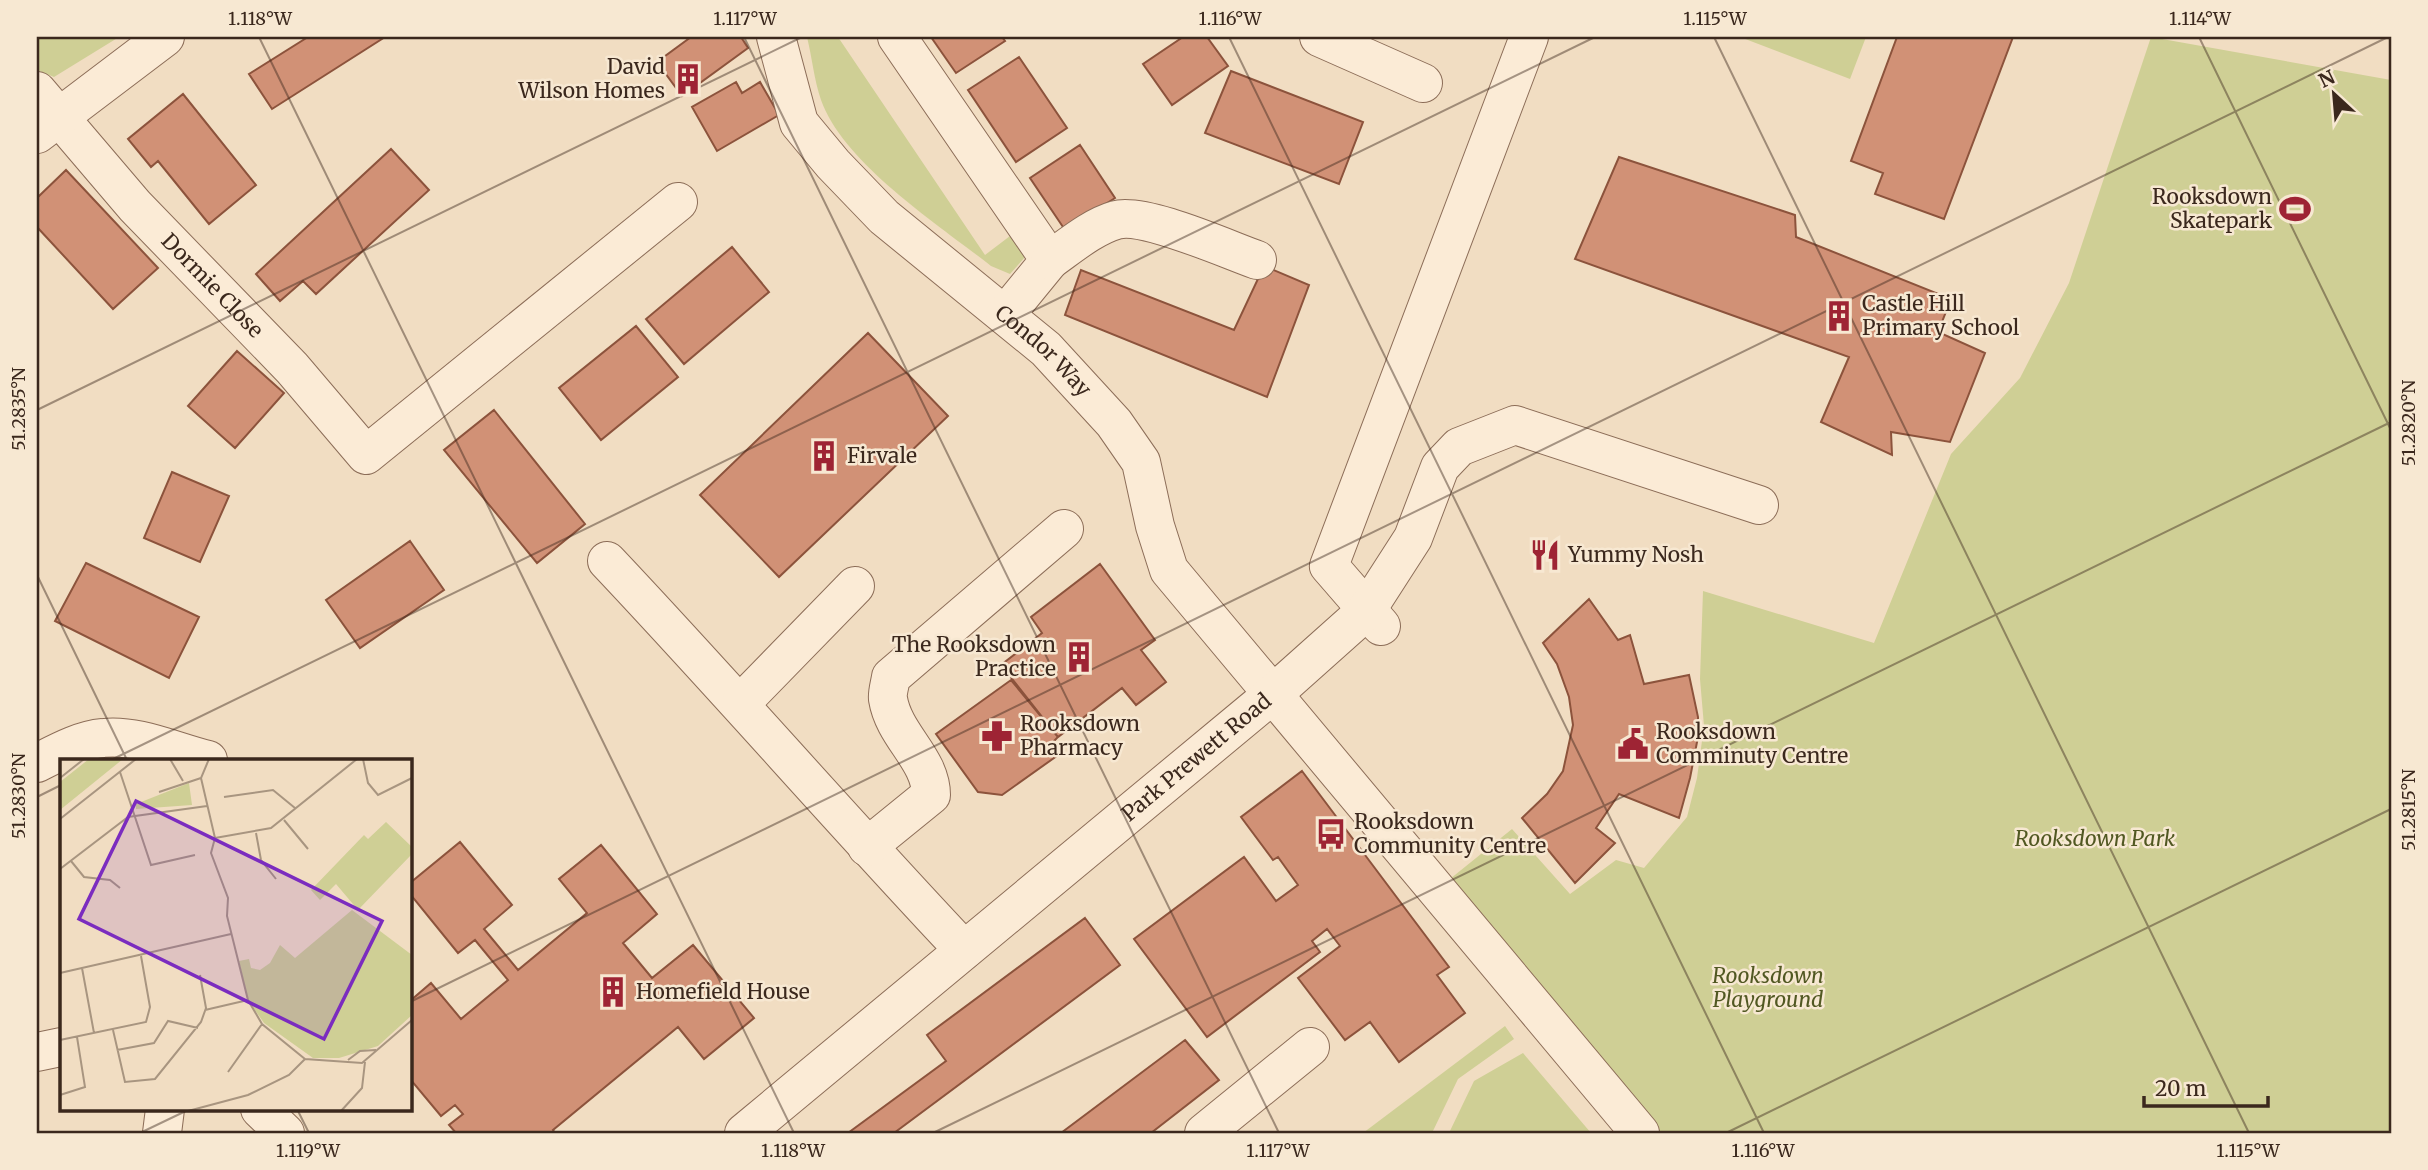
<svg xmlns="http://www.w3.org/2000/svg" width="2428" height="1170" viewBox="0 0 2428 1170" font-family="Merriweather,serif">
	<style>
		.green { fill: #cfcf95 }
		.building { fill: #d19176; stroke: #8c533c; stroke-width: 2 }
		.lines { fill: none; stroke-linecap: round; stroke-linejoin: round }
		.minor-casing { stroke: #8c6d58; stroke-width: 40 }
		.minor { stroke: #fbebd6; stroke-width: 38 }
		.ticks { fill: none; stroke: #3b281d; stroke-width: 2; stroke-opacity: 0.45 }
		.labels { text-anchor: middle; stroke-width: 5; stroke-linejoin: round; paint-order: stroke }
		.poi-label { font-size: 21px; fill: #3b281d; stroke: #f7e8d2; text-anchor: start }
		.street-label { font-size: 21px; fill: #3b281d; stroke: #f7e8d2 }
		.park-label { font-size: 21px; font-style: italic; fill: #515822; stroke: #f7e8d2 }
		.inset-road { fill: none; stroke: #a89580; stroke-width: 2 }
		.view { fill: #7b2cbf; fill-opacity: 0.15; stroke: #7b2cbf; stroke-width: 3.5 }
		.inset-edge { fill: none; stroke: #3b281d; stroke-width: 3.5 }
		.neatline { fill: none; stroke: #3b281d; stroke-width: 2.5 }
		.ticks-label { font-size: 18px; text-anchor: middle; fill: #3b281d }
	</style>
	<rect width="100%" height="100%" fill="#f1ddc2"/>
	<path class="green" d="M37,37H119L54,77L37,70Z
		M807,37H838L985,255L1010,236L1025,257L1010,274L991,266C938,224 844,164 821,100C814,80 812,57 807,37Z
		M1740,37H1866L1850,79Z
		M2151,37L2391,80V1133H1651L1445,883L1512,829L1570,894L1616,860L1644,868L1687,817L1697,778L1704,726L1700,679L1703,591L1874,643L1951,454L2020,378L2069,283Z
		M1505,1026L1514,1039L1458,1079L1432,1133H1363Z
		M1523,1053L1591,1133H1449L1474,1081Z"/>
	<path class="building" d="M308,37H385L272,109L249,74Z
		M691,37H741L748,48L682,96L657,62Z
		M931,37H1002L1005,41L956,73Z
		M1183,37H1207L1228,66L1172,105L1143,64Z
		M1897,37H2013L1944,219L1875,194L1883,173L1851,161Z
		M1019,57L1067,128L1016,162L968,90Z
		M1231,71L1363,122L1339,184L1205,133Z
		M736,82L742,93L760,82L779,115L717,151L692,107Z
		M183,94L256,185L209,224L158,161L151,167L128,139Z
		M1080,145L1115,198L1065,230L1030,178Z
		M391,149L429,190L316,294L303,281L280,301L256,274Z
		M1619,157L1795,215L1796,237L1951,299L1938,332L1985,353L1950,442L1891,432L1892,455L1821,422L1849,357L1575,259Z
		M66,170L158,268L113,309L37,227V198Z
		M732,247L769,292L684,364L646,319Z
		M1264,266L1309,285L1267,397L1065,315L1081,270L1234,330Z
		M636,326L678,377L601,440L559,388Z
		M868,333L948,416L779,577L700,495Z
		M237,351L284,393L235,448L188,406Z
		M494,410L585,524L537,563L444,450Z
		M172,472L229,496L200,562L144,538Z
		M410,541L444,590L360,648L326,600Z
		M86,563L199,617L169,678L55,621Z
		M1100,564L1155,640L1141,650L1166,682L1136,705L1122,688L1058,737L1001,665L1042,633L1031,617Z
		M1589,599L1618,640L1630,635L1644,684L1689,675L1698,717V737L1690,778L1679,818L1619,794L1596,828L1615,843L1575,883L1522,818L1547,794L1563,771L1573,725L1569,697L1557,664L1543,643Z
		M1011,680L1058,737L1053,742L1061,753L1002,795L978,792L936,734Z
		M1302,771L1449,967L1437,975L1465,1013L1399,1062L1370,1022L1345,1040L1298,978L1340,946L1327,929L1312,941L1320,952L1207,1037L1134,939L1244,857L1276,901L1298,885L1278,857L1273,860L1241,817Z
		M460,842L512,905L484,929L518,970L587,913L559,879L601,845L657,914L623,943L652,978L693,945L754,1018L704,1059L678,1027L553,1130L555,1133H456L449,1125L463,1114L455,1105L441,1116L410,1079V1001L431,983L461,1019L508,980L475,940L458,953L410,894V883Z
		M1085,918L1120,965L894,1133H848L946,1061L927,1035Z
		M1185,1040L1219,1080L1151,1133H1061Z"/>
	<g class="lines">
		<defs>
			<g id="minor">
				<path id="s1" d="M776,37L799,123L833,164L884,217L1046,349L1114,423L1141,462L1155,526L1169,570L1640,1133"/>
				<path d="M897,37L1050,260L1005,315"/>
				<path d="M1319,37L1423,83"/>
				<path id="s2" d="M37,91L135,206L292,368L366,455L678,202"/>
				<path d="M37,134L165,37"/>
				<path d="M1050,260C1070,246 1092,227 1116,220C1144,212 1226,249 1257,260"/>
				<path d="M607,561C728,689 843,822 964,950"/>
				<path d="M1381,626L1329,566L1529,37"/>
				<path d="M741,703L855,586"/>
				<path d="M37,763C57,753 80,740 103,738C137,734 175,752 208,760"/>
				<path d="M867,847L931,795C931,759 894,736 888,699C887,693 890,684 891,677L1064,529"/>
				<path d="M37,1052L61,1047"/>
				<path d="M260,1109L285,1133"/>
				<path d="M162,1133L165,1109"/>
				<path id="s3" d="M744,1133L1273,694L1366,611L1413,538L1440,467L1459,447L1515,425L1759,505"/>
				<path d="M1204,1133L1310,1047"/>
			</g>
		</defs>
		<use href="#minor" class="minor-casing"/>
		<use href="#minor" class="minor"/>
	</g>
	<path class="ticks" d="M259,37L794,1133M744,37L1279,1133M1229,37L1764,1133M1714,37L2249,1133M2199,37L2391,430M37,410L802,37M37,575L127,760M111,760L1595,37M37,797L61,785M410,1002L2388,37M297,1109L309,1133M140,1133L190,1109M933,1133L2391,422M1726,1133L2391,809"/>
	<defs>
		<symbol id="building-bare" viewBox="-9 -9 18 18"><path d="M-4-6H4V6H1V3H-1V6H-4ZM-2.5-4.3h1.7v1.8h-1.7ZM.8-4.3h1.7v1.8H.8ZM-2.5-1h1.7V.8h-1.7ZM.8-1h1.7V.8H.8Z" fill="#9e2434" stroke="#f7e8d2" stroke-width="2.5" paint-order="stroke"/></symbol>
		<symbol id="stadium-bare" viewBox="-9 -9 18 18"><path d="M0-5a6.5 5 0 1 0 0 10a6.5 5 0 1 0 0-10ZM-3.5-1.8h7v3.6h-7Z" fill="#9e2434" stroke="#f7e8d2" stroke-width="2.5" paint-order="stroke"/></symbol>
		<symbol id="restaurant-bare" viewBox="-9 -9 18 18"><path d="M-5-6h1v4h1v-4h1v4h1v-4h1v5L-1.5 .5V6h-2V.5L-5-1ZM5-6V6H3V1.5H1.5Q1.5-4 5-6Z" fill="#9e2434" stroke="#f7e8d2" stroke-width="2.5" paint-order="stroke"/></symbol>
		<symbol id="pharmacy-bare" viewBox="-9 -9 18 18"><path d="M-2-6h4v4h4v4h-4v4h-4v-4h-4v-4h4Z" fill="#9e2434" stroke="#f7e8d2" stroke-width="2.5" paint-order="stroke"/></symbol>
		<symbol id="civic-bare" viewBox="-9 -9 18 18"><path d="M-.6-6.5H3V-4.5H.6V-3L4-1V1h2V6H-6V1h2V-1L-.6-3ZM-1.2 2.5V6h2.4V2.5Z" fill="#9e2434" stroke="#f7e8d2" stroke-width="2.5" paint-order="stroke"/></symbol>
		<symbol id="bus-bare" viewBox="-9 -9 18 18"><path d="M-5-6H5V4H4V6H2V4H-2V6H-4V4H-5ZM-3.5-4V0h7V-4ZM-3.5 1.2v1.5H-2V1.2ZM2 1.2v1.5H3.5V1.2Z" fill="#9e2434" stroke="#f7e8d2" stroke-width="2.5" paint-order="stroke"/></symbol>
	</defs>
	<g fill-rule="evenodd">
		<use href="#building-bare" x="666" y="57" width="44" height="44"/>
		<use href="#stadium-bare" x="2273" y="187" width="44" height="44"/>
		<use href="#building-bare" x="1817" y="294" width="44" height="44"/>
		<use href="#building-bare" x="802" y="434" width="44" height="44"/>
		<use href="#restaurant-bare" x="1523" y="533" width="44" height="44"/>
		<use href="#building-bare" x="1057" y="635" width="44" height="44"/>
		<use href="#pharmacy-bare" x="975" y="714" width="44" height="44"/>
		<use href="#civic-bare" x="1611" y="722" width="44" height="44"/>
		<use href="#bus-bare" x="1309" y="812" width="44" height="44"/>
		<use href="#building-bare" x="591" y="970" width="44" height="44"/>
	</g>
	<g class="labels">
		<g class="poi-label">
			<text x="665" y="74" text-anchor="end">David<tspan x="665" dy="24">Wilson Homes</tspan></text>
			<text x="2272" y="204" text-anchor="end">Rooksdown<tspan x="2272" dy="24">Skatepark</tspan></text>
			<text x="1862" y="311">Castle Hill<tspan x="1862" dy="24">Primary School</tspan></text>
			<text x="847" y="463">Firvale</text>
			<text x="1568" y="562">Yummy Nosh</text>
			<text x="1056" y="652" text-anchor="end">The Rooksdown<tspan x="1056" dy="24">Practice</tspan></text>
			<text x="1020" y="731">Rooksdown<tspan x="1020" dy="24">Pharmacy</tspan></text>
			<text x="1656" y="739">Rooksdown<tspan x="1656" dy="24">Comminuty Centre</tspan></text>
			<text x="1354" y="829">Rooksdown<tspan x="1354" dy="24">Community Centre</tspan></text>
			<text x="636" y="999">Homefield House</text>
		</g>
		<g class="street-label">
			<text dy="7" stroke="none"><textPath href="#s2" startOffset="262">Dormie Close</textPath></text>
			<text dy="7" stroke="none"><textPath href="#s1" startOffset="424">Condor Way</textPath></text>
			<text dy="7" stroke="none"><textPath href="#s3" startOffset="588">Park Prewett Road</textPath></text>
		</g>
		<g class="park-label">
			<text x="2095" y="846">Rooksdown Park</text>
			<text x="1768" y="983">Rooksdown<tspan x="1768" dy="24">Playground</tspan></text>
		</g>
	</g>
	<g transform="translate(60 759)">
		<rect width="352" height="352" fill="#f1ddc2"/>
		<path d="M29,0H63L0,51V23ZM129,24L132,46L76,50V45ZM326,63L352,88V95L298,151L276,125L260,141L251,131L304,76L308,80ZM292,151L352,196V256L318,287L279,299H253L204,264L188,241L179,202L189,200L191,209L200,211L210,204L220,186L235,199Z" fill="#cfcf95"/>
		<path class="inset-road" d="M110,0L123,22M149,0L141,19L155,79L151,94L168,139L167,157L188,241L202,265L245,300L302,304L352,261M303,0L308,24L318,36L352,19M60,13L91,106L135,96M0,19L24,0M99,33L141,19M164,38L213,31L235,49M0,60L76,0M224,61L248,90M196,74L201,101L216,120M155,79L211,69L297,0M11,102L24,118L50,121L60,129M0,110L68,58L147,47M22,209L34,274M0,214L171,175M145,251L188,241M53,271L65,323L95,320L141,263L146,249L140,216M0,281L86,263L90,248L81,197M57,291L94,284L108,262L138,269M288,301L300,292L316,291M168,313L202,265M0,336L25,328L17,278M128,352L188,336L229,316L245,300M281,352L302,329L305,303"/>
		<path class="view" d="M76,42L322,162L264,280L19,160Z"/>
		<rect width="352" height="352" class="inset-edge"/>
	</g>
	<rect width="2428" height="1170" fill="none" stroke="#f7e8d2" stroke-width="77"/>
	<g transform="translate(2334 94) rotate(334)" stroke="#f7e8d2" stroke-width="5" paint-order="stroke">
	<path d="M0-5L12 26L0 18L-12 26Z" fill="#3b281d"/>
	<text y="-10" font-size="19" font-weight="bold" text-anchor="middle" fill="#3b281d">N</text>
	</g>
	<path d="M2144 1096v10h124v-10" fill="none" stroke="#3b281d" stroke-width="3.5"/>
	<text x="2155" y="1096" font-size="21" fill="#3b281d" stroke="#f7e8d2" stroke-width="5" paint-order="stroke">20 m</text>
	<rect x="38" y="38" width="2352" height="1094" class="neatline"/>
	<g class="ticks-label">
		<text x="260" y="25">1.118°W</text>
		<text x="745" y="25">1.117°W</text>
		<text x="1230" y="25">1.116°W</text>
		<text x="1715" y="25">1.115°W</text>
		<text x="2200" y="25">1.114°W</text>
		<text transform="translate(19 409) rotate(-90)" y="6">51.2835°N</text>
		<text transform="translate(2409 423) rotate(-90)" y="6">51.2820°N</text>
		<text transform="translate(19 796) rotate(-90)" y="6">51.2830°N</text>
		<text transform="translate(2409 810) rotate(-90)" y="6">51.2815°N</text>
		<text x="308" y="1157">1.119°W</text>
		<text x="793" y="1157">1.118°W</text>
		<text x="1278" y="1157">1.117°W</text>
		<text x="1763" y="1157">1.116°W</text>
		<text x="2248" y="1157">1.115°W</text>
	</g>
</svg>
